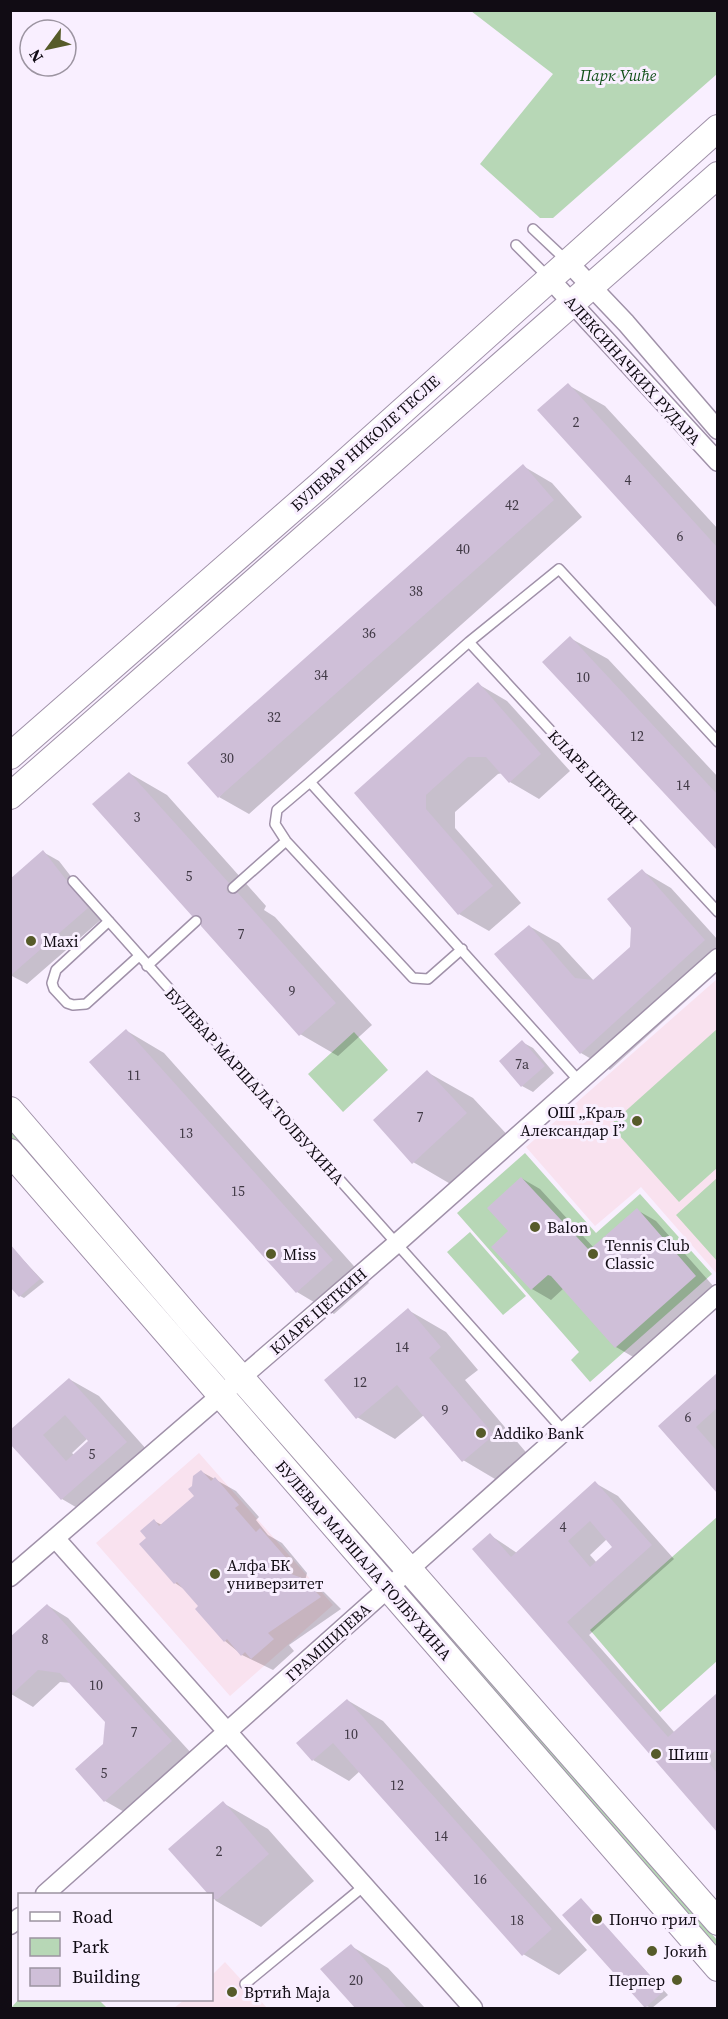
<svg xmlns="http://www.w3.org/2000/svg" width="728" height="2019" viewBox="0 0 728 2019" font-family="'Source Serif 4',serif">
	<style>
		.education { fill: #f9e2ef }
		.green { fill: #b7d7b6 }
		.shadow { fill: #0003; fill-rule: evenodd }
		.building { fill: #cfbfd8; fill-rule: evenodd }
		.lines { fill: none; stroke-linecap: round; stroke-linejoin: round }
		.lane-casing { stroke: #a091a9; stroke-width: 12 }
		.street-casing { stroke: #a091a9; stroke-width: 21 }
		.secondary-casing { stroke: #a091a9; stroke-width: 28 }
		.lane { stroke: #fff; stroke-width: 9 }
		.street { stroke: #fff; stroke-width: 18 }
		.secondary { stroke: #fff; stroke-width: 26 }
		.poi-dot { fill: #565b29; stroke: #f9efff; stroke-width: 2 }
		.labels { text-anchor: middle; stroke-width: 6; stroke-linejoin: round; paint-order: stroke }
		.number-label { font-size: 14px; fill: #403945 }
		.park-label { font-size: 16px; font-style: italic; fill: #13511b; stroke: #f9efff }
		.street-label { font-size: 16px; fill: #110c14; stroke: #f9efff }
		.poi-label { font-size: 16px; fill: #110c14; stroke: #f9efff; text-anchor: start }
	</style>
	<rect width="100%" height="100%" fill="#f9efff"/>
	<path class="education" d="M717,979V1274L641,1187L595,1226L526,1147Z
		M199,1453L333,1605L230,1696L96,1543Z
		M225,1962L267,2008H174L184,2000H212V1975Z"/>
	<path class="green" d="M471,11H717V74L553,218H540L480,164L553,74Z
		M717,1029V1168L679,1202L610,1125Z
		M354,1032L388,1070L343,1112L308,1074Z
		M10,1128L195,1341L194,1345L11,1142Z
		M525,1153L596,1233L640,1194L712,1274L590,1382L571,1360L579,1352L457,1213Z
		M717,1178V1261L676,1215Z
		M470,1232L526,1296L503,1315L447,1252Z
		M241,1402H247L378,1551L376,1557Z
		M717,1517V1661L660,1712L590,1630Z
		M430,1611L436,1612L717,1940V1952L430,1619Z
		M19,1999L99,2000L107,2008H11Z"/>
	<path class="shadow" d="M568,385L605,406L718,529V606L539,410Z
		M523,466L552,483L582,517L249,814L219,797Z
		M570,638L608,659L718,777V848L544,662Z
		M478,684L507,701L570,771L539,799L510,782L503,773L498,774L455,812V828L521,903L489,931L459,914L356,793Z
		M129,773L167,795L266,906L264,910L275,917L372,1025L338,1056L300,1034L203,920L193,915Z
		M43,852L59,861L103,918L27,984L10,975Z
		M642,871L671,888L718,940V972L610,1070L581,1053L529,926L559,943L594,981L631,948Z
		M127,1031L164,1053L369,1283L334,1314L297,1292Z
		M522,1042L533,1048L554,1073L533,1092L522,1086Z
		M427,1072L473,1098L512,1140L459,1189L413,1162Z
		M521,1178L540,1189L594,1248L637,1210L656,1221L715,1288L635,1358L616,1347L564,1288L551,1300L532,1289Z
		M10,1246L44,1282L24,1298L20,1296Z
		M408,1310L446,1332L478,1370L465,1380L530,1457L500,1482L463,1460L424,1415L395,1439L357,1417Z
		M718,1375V1490L660,1426Z
		M69,1379L99,1396L155,1459L91,1516L62,1499L10,1441ZM88,1438L90,1441L74,1455L72,1453Z
		M202,1472L236,1491L259,1517L256,1520L268,1535L282,1543L307,1573L305,1581L324,1592L341,1609L289,1645L294,1651L273,1670L242,1655L225,1641L200,1607L184,1589L175,1583L149,1538L154,1521L162,1525L196,1496Z
		M595,1483L618,1496L674,1559L589,1635L675,1733L718,1695V1829L490,1535L517,1553ZM607,1539L615,1547L597,1563L590,1555Z
		M47,1605L68,1618L192,1754L126,1813L105,1801L107,1722L72,1683L60,1682L33,1707L11,1694Z
		M347,1700L383,1721L587,1950L559,1975L523,1954L360,1771L349,1781L313,1760Z
		M223,1803L268,1829L314,1881L261,1927L216,1901L170,1849Z
		M581,1900L668,1995L652,2008L646,2006Z
		M351,1946L388,1968L425,2008H357L322,1970Z"/>
	<path class="building" d="M568,383L717,547V608L537,410Z
		M523,464L554,500L218,798L187,763Z
		M570,636L717,794V850L542,662Z
		M478,682L541,754L509,783L486,757H468L426,795V809L493,886L458,915L354,793Z
		M129,772L229,883L226,889L228,893H238L336,1003L299,1036L201,926V917L192,916L92,804Z
		M43,850L88,908L10,976V879Z
		M642,869L705,940L580,1054L494,954L529,925L575,978L593,980L630,947L631,928L607,899Z
		M126,1029L333,1260L296,1293L89,1062Z
		M522,1040L545,1066L521,1087L499,1061Z
		M427,1070L467,1113L412,1164L373,1120Z
		M521,1177L589,1250L637,1208L696,1276L615,1348L551,1276L548,1275L531,1290L491,1247L508,1231L487,1208Z
		M10,1244L40,1279L19,1297L10,1287Z
		M408,1308L441,1347L429,1358L494,1435L462,1462L397,1385L356,1419L324,1380Z
		M717,1373V1408L696,1427L717,1451V1493L658,1426Z
		M69,1378L127,1442L61,1500L10,1444V1430ZM65,1415L88,1441L66,1461L43,1435Z
		M201,1470L211,1481L215,1477L239,1505L235,1508L256,1532L260,1528L287,1559L283,1571L302,1578L321,1597L268,1633L274,1639L251,1659L245,1652L241,1656L227,1639L224,1642L195,1609L198,1606L177,1582L174,1584L139,1544L146,1538L140,1531L154,1519L159,1526L194,1496L188,1489L192,1486L193,1476Z
		M595,1481L652,1545L567,1622L668,1737L717,1693V1749L706,1759L717,1773V1832L472,1549L490,1533L511,1557ZM590,1521L612,1547L590,1567L568,1541Z
		M47,1604L172,1741L104,1802L75,1769L103,1744L105,1722L60,1673L38,1670L10,1696V1637Z
		M347,1699L552,1929L522,1956L333,1743L312,1761L296,1743Z
		M223,1801L269,1854L218,1899H212V1894H208L168,1849Z
		M581,1898L664,1991L645,2008L562,1915Z
		M351,1944L392,1991L407,2008H355L320,1969Z"/>
	<g class="lines">
		<defs>
			<path id="lane" d="M533,229L567,261
				M516,245L548,277
				M469,642L718,912
				M310,782L469,642L559,569L718,742
				M73,881L563,1430
				M233,888L286,841
				M109,921L56,970L52,983L54,989L67,1003L73,1005L86,1004L139,956
				M462,949L428,979L413,978L286,841L275,824L277,810L310,782L580,1082
				M147,966L196,921
				M245,1984L364,1886"/>
			<path id="street" d="M567,261L626,323L718,430
				M549,278L718,462
				M55,1538L473,2008
				M10,1577L396,1244L718,958
				M45,1894L718,1294
				M10,1925L20,1917"/>
			<path id="secondary" d="M10,756L321,484L718,128
				M10,796L718,175
				M10,1110L192,1322L718,1922
				M10,1152L718,1968"/>
		</defs>
		<use href="#lane" class="lane-casing"/>
		<use href="#street" class="street-casing"/>
		<use href="#secondary" class="secondary-casing"/>
		<use href="#lane" class="lane"/>
		<use href="#street" class="street"/>
		<use href="#secondary" class="secondary"/>
	</g>
	<g class="poi-dot">
		<circle cx="31" cy="941" r="6"/>
		<circle cx="637" cy="1121" r="6"/>
		<circle cx="535" cy="1227" r="6"/>
		<circle cx="271" cy="1254" r="6"/>
		<circle cx="593" cy="1254" r="6"/>
		<circle cx="481" cy="1433" r="6"/>
		<circle cx="215" cy="1574" r="6"/>
		<circle cx="656" cy="1754" r="6"/>
		<circle cx="597" cy="1919" r="6"/>
		<circle cx="652" cy="1951" r="6"/>
		<circle cx="677" cy="1980" r="6"/>
		<circle cx="232" cy="1992" r="6"/>
	</g>
	<g class="labels">
		<g class="number-label">
			<text x="576" y="427">2</text>
			<text x="628" y="485">4</text>
			<text x="512" y="510">42</text>
			<text x="680" y="541">6</text>
			<text x="463" y="554">40</text>
			<text x="416" y="596">38</text>
			<text x="369" y="638">36</text>
			<text x="321" y="680">34</text>
			<text x="583" y="682">10</text>
			<text x="274" y="722">32</text>
			<text x="637" y="741">12</text>
			<text x="227" y="763">30</text>
			<text x="683" y="790">14</text>
			<text x="137" y="822">3</text>
			<text x="189" y="881">5</text>
			<text x="241" y="939">7</text>
			<text x="292" y="996">9</text>
			<text x="522" y="1069">7a</text>
			<text x="134" y="1080">11</text>
			<text x="420" y="1122">7</text>
			<text x="186" y="1138">13</text>
			<text x="238" y="1196">15</text>
			<text x="402" y="1352">14</text>
			<text x="360" y="1387">12</text>
			<text x="445" y="1415">9</text>
			<text x="688" y="1422">6</text>
			<text x="92" y="1459">5</text>
			<text x="563" y="1532">4</text>
			<text x="45" y="1644">8</text>
			<text x="96" y="1690">10</text>
			<text x="134" y="1737">7</text>
			<text x="351" y="1739">10</text>
			<text x="104" y="1778">5</text>
			<text x="397" y="1790">12</text>
			<text x="441" y="1841">14</text>
			<text x="219" y="1856">2</text>
			<text x="480" y="1884">16</text>
			<text x="517" y="1925">18</text>
			<text x="356" y="1985">20</text>
		</g>
		<g class="park-label">
			<text x="618" y="81">Парк Ушће</text>
		</g>
		<g class="street-label">
			<text transform="translate(633 370) rotate(48)" y="6">АЛЕКСИНАЧКИХ РУДАРА</text>
			<text transform="translate(365 443) rotate(-42)" y="6">БУЛЕВАР НИКОЛЕ ТЕСЛЕ</text>
			<text transform="translate(593 777) rotate(47)" y="6">КЛАРЕ ЦЕТКИН</text>
			<text transform="translate(255 1086) rotate(48)" y="6">БУЛЕВАР МАРШАЛА ТОЛБУХИНА</text>
			<text transform="translate(318 1311) rotate(-41)" y="6">КЛАРЕ ЦЕТКИН</text>
			<text transform="translate(364 1560) rotate(49)" y="6">БУЛЕВАР МАРШАЛА ТОЛБУХИНА</text>
			<text transform="translate(328 1642) rotate(-42)" y="6">ГРАМШИЈЕВА</text>
		</g>
		<g class="poi-label">
			<text x="43" y="947">Maxi</text>
			<text x="625" y="1118" text-anchor="end">ОШ „Краљ<tspan x="625" dy="18">Александар I”</tspan></text>
			<text x="547" y="1233">Balon</text>
			<text x="605" y="1251">Tennis Club<tspan x="605" dy="18">Classic</tspan></text>
			<text x="283" y="1260">Miss</text>
			<text x="493" y="1439">Addiko Bank</text>
			<text x="227" y="1571">Алфа БК<tspan x="227" dy="18">универзитет</tspan></text>
			<text x="668" y="1760">Шиш</text>
			<text x="609" y="1925">Пончо грил</text>
			<text x="664" y="1957">Јокић</text>
			<text x="665" y="1986" text-anchor="end">Перпер</text>
			<text x="244" y="1998">Вртић Маја</text>
		</g>
	</g>
	<rect width="728" height="2019" fill="none" stroke="#110c14" stroke-width="24"/>
	<rect x="18" y="1893" width="195" height="108" fill="#f9efff" stroke="#9c94a1" stroke-width="1.5"/>
	<rect x="30" y="1912" width="30" height="9" fill="#ffffff" stroke="#9c94a1" stroke-width="1.5"/>
	<text x="72" y="1923" font-size="18" fill="#110c14">Road</text>
	<rect x="30" y="1938" width="30" height="18" fill="#b7d7b6" stroke="#9c94a1" stroke-width="1.5"/>
	<text x="72" y="1953" font-size="18" fill="#110c14">Park</text>
	<rect x="30" y="1968" width="30" height="18" fill="#cfbfd8" stroke="#9c94a1" stroke-width="1.5"/>
	<text x="72" y="1983" font-size="18" fill="#110c14">Building</text>
	<g transform="translate(48 48) rotate(237)"><circle r="28" fill="#f9efff" stroke="#9c94a1" stroke-width="1.5"/>
	<path d="M0-4.5L10 22L0 15L-10 22Z" fill="#565b29"/>
	<text y="-9" font-size="16" font-weight="bold" text-anchor="middle" fill="#110c14">N</text>
	</g>
</svg>
